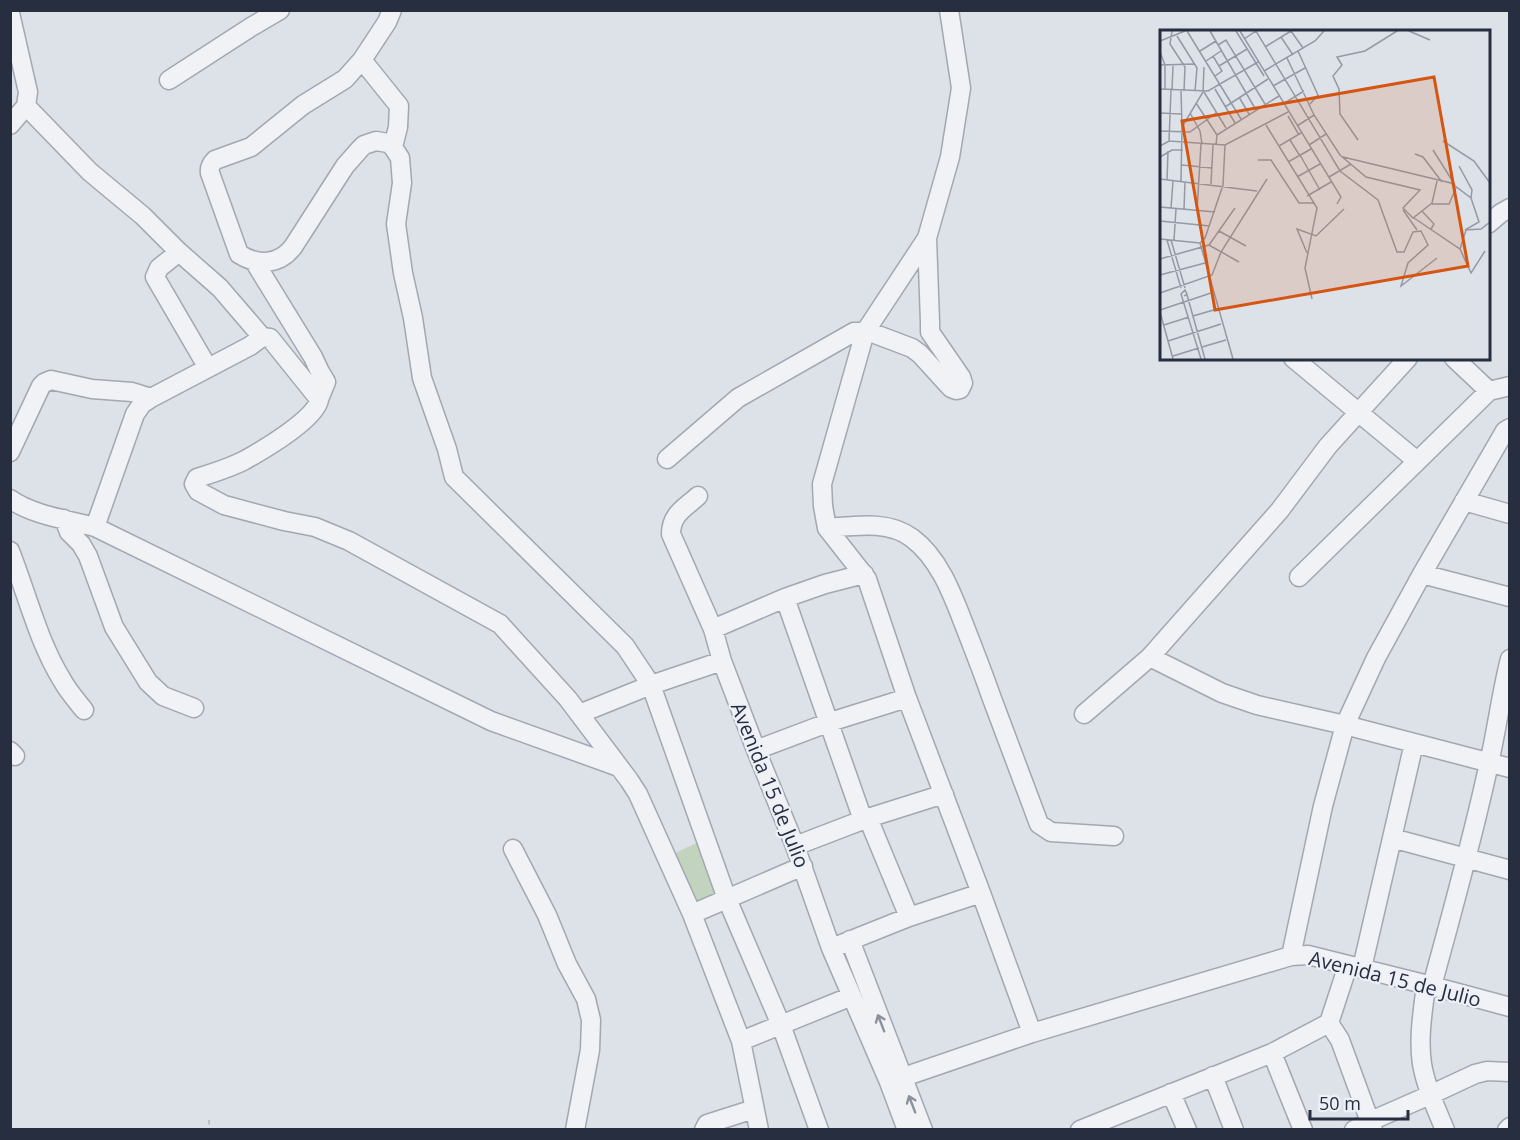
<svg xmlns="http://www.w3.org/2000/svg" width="1520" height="1140" viewBox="0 0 1520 1140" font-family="'Open Sans',sans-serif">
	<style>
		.grass { fill: #c2d3be }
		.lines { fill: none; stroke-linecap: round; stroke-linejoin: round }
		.minor-casing { stroke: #a2a8b2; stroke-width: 21 }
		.path { stroke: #bbbfc7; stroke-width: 2; stroke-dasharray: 4.5 4.5; stroke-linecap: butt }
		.minor { stroke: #f0f2f6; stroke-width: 18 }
		.oneway { stroke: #8b909b }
		.labels { text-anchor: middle; stroke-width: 4.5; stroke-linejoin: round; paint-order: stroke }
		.street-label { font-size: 20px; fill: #262e40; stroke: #edf0f6 }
		.inset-road { fill: none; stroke: #9499a5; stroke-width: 1.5 }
		.view { fill: #d55511; fill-opacity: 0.15; stroke: #d55511; stroke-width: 3 }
		.inset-edge { fill: none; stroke: #262e40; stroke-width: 3 }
	</style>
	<rect width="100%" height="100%" fill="#dde1e8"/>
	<path class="grass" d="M701,841L720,895L692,907L673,854Z"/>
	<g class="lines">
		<defs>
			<path id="minor" d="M392,10L387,22L362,60L345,79L303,105L251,147L215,160C211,164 209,167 210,173L239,254C258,266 279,265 293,247L345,166L360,149L364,145L376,141L388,143L393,147L400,158L402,183L396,224L403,273L413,318L422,378L447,449L454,477L625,646L651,685L727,899L781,1025L819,1130
				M949,10L961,88L950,157L927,238L865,332L822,484L823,506L827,528L867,579L907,698L981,893L1032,1033
				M10,13L28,92L26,106
				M362,60L399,106L398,127L393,147
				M169,80L251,27L280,10
				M10,125L26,106L90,172L143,216L179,252L220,288L262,337
				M1488,224L1501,213L1510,208
				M179,252L159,268L155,277L208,368
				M254,261L313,357L320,372L326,382L319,399
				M1293,358L1417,461
				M1454,358L1489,391
				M10,452L41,386L44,383L51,380L92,389L132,392L151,398
				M667,459L738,398L854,332H865L875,334L912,348L920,354L951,388L956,390L960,389L963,383L961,377L930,332V322L927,238
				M698,496C685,508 671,514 671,534L713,629L722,661L756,750L795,846L831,948L889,1082L907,1130
				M10,499C32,515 69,520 95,527L491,721L619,767
				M1464,501L1510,514
				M64,519L69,532L81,544L88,556L114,627L148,682L163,696L194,708
				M95,527L135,414L142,404L151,398L250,346L262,337L270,338L319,399C318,418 261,451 245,460C230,468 213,473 197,478L194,484L198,491L224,505L284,521L315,527L349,541L500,624L568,699L629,780L638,794L692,914L741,1041L759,1130
				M827,528C855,526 888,520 912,538C940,559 953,596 965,627C974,650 983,673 991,696C1007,738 1023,781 1039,824L1051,832L1114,836
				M10,551C27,594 38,641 62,680C68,691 76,700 84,710
				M1422,574L1510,597
				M1299,577L1489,391L1510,386
				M785,598L863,820
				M713,629L785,598L825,584L864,574
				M1150,657L1222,693L1257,705L1345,725L1510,768
				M579,714L651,685L722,661
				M1084,714L1150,657L1280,510L1328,446L1408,358
				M756,750L830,722L907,698
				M10,751L15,756
				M868,818L909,917
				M1392,838L1510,870
				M795,846L868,818L944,794
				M513,849L547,915L567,964L586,999L591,1020L590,1050L575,1130
				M692,914L803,866
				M850,940L923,1130
				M839,945L909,917L981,893
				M1291,956L1323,806L1345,725L1376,658L1422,574L1505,431L1510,428
				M1362,968L1414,743
				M1426,985C1423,1010 1418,1038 1422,1064C1426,1087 1436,1108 1445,1130
				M1432,986C1452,912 1473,838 1489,763C1497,729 1501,694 1510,659
				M1329,1023L1340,1040L1373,1130
				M741,1041L852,996
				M1272,1053L1303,1130
				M1213,1076L1234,1130
				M889,1082L1032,1033L1291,956L1308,955L1432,986L1510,1007
				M1171,1093L1187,1130
				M704,1130L707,1124L754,1109
				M1080,1130L1272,1053L1329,1023L1348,965
				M1354,1130L1373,1120L1430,1095L1475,1074L1487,1071L1510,1072
				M1507,1130L1510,1127"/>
		</defs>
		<use href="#minor" class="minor-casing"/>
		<path class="path" d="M209,1120V1130"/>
		<use href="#minor" class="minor"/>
	</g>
	<defs><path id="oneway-shaft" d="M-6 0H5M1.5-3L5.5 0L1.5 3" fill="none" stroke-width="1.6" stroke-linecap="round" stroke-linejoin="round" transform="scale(1.5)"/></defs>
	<g class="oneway">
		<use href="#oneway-shaft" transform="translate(881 1023) rotate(-111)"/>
		<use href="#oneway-shaft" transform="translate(912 1104) rotate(-111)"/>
	</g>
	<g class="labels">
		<g class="street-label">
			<text transform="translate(770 785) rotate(68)" y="7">Avenida 15 de Julio</text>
			<text transform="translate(1395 979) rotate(14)" y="7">Avenida 15 de Julio</text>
		</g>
	</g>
	<g transform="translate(1160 30)">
		<rect width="330" height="330" fill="#dde1e8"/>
		<path class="inset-road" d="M12,1L10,14L25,37L24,61M27,1L81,89M50,1L96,80M76,1L104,46M80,1L181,167L177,174M131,1L143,18M249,1L270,10M17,6L37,38L35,61M121,7L133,25M84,9L96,1L180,141L218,170L237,222H244L253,202L261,201L268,215L248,233L241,256L277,228M0,11L25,1M58,15L66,10L105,74M105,17L131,1M40,21L56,11M138,21L158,65L150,74M0,22L5,35V59M53,26L62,41L55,46M127,28L154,85L180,125L206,147L260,160L243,178L253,188L272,173L277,151M46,31L61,21M0,35L35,34M59,36L87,19M104,41L155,11L164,1M113,56L145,38M0,59L48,61L98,32M55,59L75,93M12,60L13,36M21,61L22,96M44,62L66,98M79,67L89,84M36,73L57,105M123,74L144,61M65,77L108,49M0,83L21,84M30,83L40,101L42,114M128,86L139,105M106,95L157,178L145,238L152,269M137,96L154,85M0,101L30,102L56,83M130,110L140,126M198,110L180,84L179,59L173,46L182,35L177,27L205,21L237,1M9,111L11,60M283,111L314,131L330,153M56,115L57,105L119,66M149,115L166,104M0,116L9,111L65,115L128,82M119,116L141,103M273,120L295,155M255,124L263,127L282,152M140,125L160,160M0,127L12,120H23M183,127L291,153L311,168L319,192L305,200L321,199L330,192M98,130H111L139,173H154M128,132L151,119M22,135L52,138M299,136L312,160L311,168M137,147L160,134M169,147L191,134M0,149L97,161M7,150L8,121M21,151L22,97L43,62L44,37M51,154L53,115M147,166L171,152M272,174H289L296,158M0,177L55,182M11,178L13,151M24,179L25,152M243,180L257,200M37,181L41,114M262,181L274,194L271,199M254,188L300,219L306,200M0,191L50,196M59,201L86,216M0,209L40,213M7,210L21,258M11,210L25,258M14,210L16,179M40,213L73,329M40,213L45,208L63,155L65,115M49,215L79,232M300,219L311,243L325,221M147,223L137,199L156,206L184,179M0,229L49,215L75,178M0,245L45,233M0,263L52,245L61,222L107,149M27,265L45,329M24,266L27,264L25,260L21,264L41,329M0,280L51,263M0,282L13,329M33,286L57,279M4,295L29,287M8,311L61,294M42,317L66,310M13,326L39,318"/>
		<path class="view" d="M274,47L308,236L55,280L22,91Z"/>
		<rect width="330" height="330" class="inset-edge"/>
	</g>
	<rect width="1520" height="1140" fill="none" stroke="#262e40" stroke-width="24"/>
	<path d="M1310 1110v9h98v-9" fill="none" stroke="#262e40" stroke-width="3"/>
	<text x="1319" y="1110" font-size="18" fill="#262e40" stroke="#edf0f6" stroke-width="4.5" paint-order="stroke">50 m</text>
</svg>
